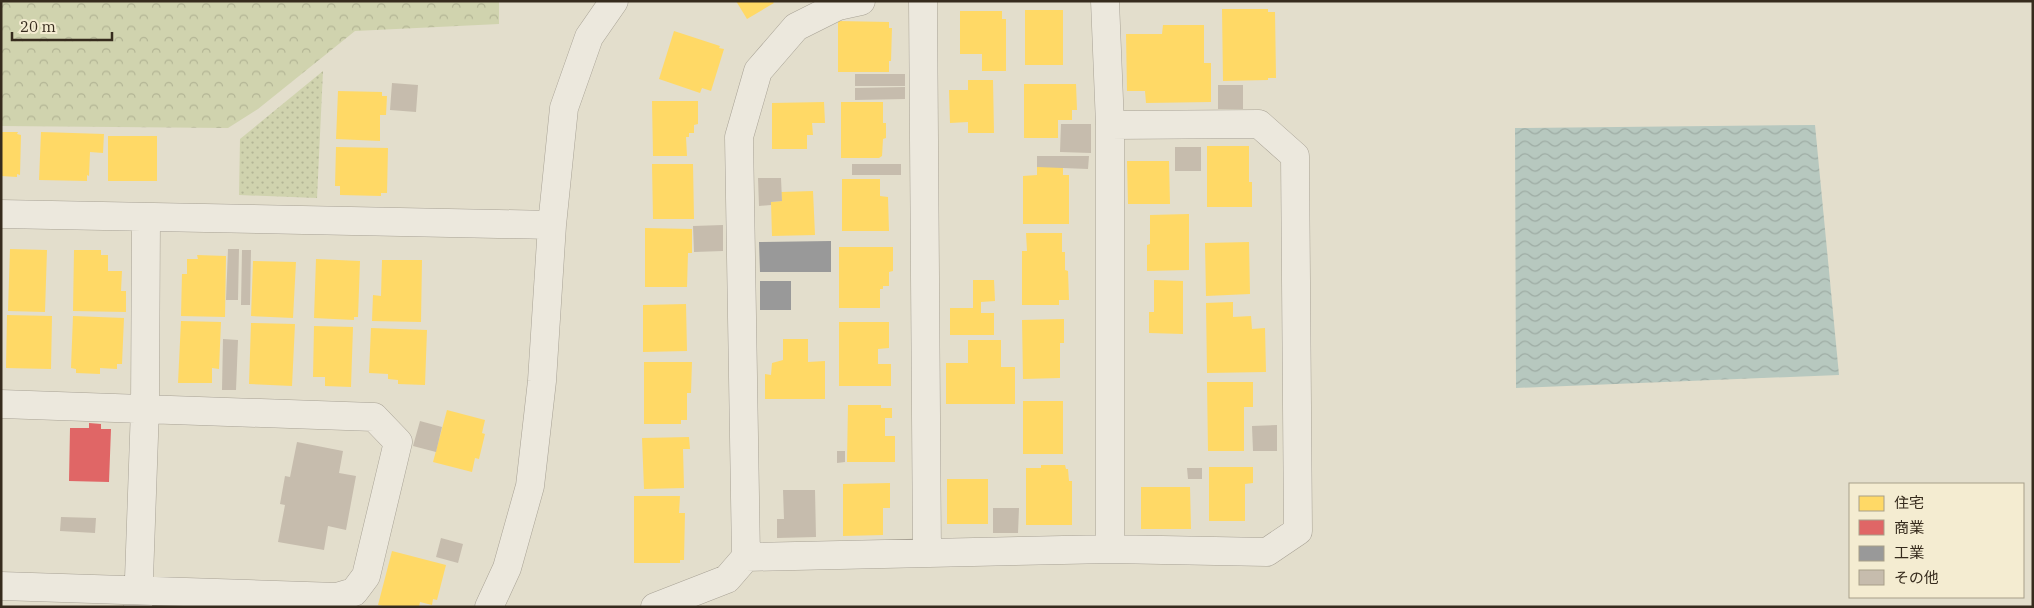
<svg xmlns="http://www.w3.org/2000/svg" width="2034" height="608" viewBox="0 0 2034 608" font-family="'IBM Plex Serif','Noto Sans JP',serif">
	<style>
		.grass { fill: url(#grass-dots) }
		.forest { fill: url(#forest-crowns) }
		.water { fill: url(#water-waves) }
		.homes { fill: #ffd966 }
		.shops { fill: #e06666 }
		.industry { fill: #999 }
		.building { fill: #c6bcad }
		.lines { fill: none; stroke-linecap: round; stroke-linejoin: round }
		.minor-casing { stroke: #a8a295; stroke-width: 29 }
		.minor { stroke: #ece8dd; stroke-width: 28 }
	</style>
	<defs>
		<pattern id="grass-dots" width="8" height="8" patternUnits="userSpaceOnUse" patternTransform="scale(1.25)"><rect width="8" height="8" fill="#d0d3ae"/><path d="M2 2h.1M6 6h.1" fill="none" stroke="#b3b595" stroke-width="1.8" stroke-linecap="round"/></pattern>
		<pattern id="forest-crowns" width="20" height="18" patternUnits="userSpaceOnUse" patternTransform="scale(1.25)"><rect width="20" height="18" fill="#d0d3ae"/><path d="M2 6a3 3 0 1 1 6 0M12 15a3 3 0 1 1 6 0" fill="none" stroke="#b3b595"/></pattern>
		<pattern id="water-waves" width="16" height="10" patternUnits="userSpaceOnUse" patternTransform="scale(1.25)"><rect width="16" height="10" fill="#b7c8bf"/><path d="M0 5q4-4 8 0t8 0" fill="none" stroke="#9eaca4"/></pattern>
	</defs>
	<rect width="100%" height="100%" fill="#e3decc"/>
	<path class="grass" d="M323,71L317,198L239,195L240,139Z"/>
	<path class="forest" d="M1,1H499V24L355,31L258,109L228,128L1,126Z"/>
	<path class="water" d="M1815,125L1839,375L1516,388L1515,128Z"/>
	<path class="homes" d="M736,1H772L774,3L747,19Z
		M1222,9H1268V12H1275L1276,78H1268V80L1223,81Z
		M1025,10H1063V65H1025Z
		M960,11H1002V19H1006V71H982V54H960Z
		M838,21L889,22V28H892L891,61H889V72H838Z
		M1163,25H1204V63H1211V102L1146,103L1145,91H1127L1126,34H1162Z
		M674,31L720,46L719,48L724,49L711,91L702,88L700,93L659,79Z
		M968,80H993L994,133H968V122L950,123L949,90H968Z
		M1024,84H1076L1077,110H1072V120H1058V138H1024Z
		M338,91L382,92V96H387L386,115H380V141L336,139Z
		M652,101H698V124L694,125V133H689V137H686L687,156H653Z
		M824,102L825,123H812L813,135H807V149H772V103Z
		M841,102H883V123H886V138L883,139L882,156L879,158H841Z
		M1,132H18L17,134L21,135L20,175L17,174V177L1,176Z
		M41,132L104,134L103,153L90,152L89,176L87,175V181L39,180Z
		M108,136H157V181H108Z
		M1207,146H1249V182H1252V207H1207Z
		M336,147L388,148L387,193H381V196L340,195V186H335Z
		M1127,161H1169L1170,204H1128Z
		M652,164H693L694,219H653Z
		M1037,167H1063V175H1069V224H1023V176L1037,175Z
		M842,179H880V196L888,197L889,231H842Z
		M813,191L815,235L772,236L771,202L782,201L781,192Z
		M1189,214V270L1147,271V245L1150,244V215Z
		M645,228L692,229V253H688L687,287H645Z
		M1026,233H1062V252H1065V270L1068,271L1069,300H1059V305H1022V251H1027Z
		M1249,242L1250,294L1206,296L1205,243Z
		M839,247H893V271L889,272V286H883V289H880V308H839Z
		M10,249L47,250L45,312L8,311Z
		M74,250H101V255H108V271H122L121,291H126V312L73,311Z
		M197,255L226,256L225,317L181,316L182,274H187V259H198Z
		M316,259L360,261L358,317H354V320L314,318Z
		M382,260H422L421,322L372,321L373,295L381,296Z
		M253,261L296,262L293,318L251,316Z
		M973,280H994L995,301L981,302V313H994V335H950V308H973Z
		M1154,280L1183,281V334L1149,333V312H1154Z
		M1233,302V317L1251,316L1252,329L1265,328L1266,372L1207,373L1206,303Z
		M686,304L687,351L643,352V305Z
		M7,315L52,316L51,369L6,368Z
		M73,316L124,318L122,364H117V369L100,368V374L76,373V369L71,368Z
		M1064,319V343H1060V378L1023,379L1022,320Z
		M181,321L221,322L219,369L212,368V383H178Z
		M839,322H889V348L878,349V364H891V386H839Z
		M251,323L295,324L292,386L249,384Z
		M314,326L353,327L351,387L325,386V377H313Z
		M371,328L427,330L425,385L398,384V380L388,379V374L369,373Z
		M783,339H808V362L825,361V399H765V374L771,375L772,363L783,360Z
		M968,340H1001V367H1015V404H946V363H968Z
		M644,362H692L691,393H687V420H681V424H644Z
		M1207,382H1253V407H1244V451H1208Z
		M1023,401H1063V454H1023Z
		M848,405H881V408H892V418H885V436H895V462H847Z
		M447,410L485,420L482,433L485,434L479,459L475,458L472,472L433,462Z
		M689,437L690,449H683L684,488L644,489L642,438Z
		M1041,465H1065L1066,469H1068L1069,481H1072V525H1026V468H1041Z
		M1209,467H1253V483L1245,484V521H1209Z
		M947,479H988V524H947Z
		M890,483V508H883V535L843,536V484Z
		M1141,487H1190L1191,529H1141Z
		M634,496H680L679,513H685L684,560H680V563H634Z
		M392,551L446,565L437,600L433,599L432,605L420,602L419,607H387L378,605Z"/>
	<path class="shops" d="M89,423L101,424V429H111L109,482L69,481L70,428H89Z"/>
	<path class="industry" d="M831,241V272H760L759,242Z
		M760,281H791V310H760Z"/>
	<path class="building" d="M855,74H905V86H855Z
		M392,83L418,85L416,112L390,110Z
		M1218,85H1243V109H1218Z
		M905,87V99L855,100V88Z
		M1061,124H1091V153L1060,152Z
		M1175,147H1201V171H1175Z
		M1037,156H1089L1088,169L1037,167Z
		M852,164H901V175H852Z
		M758,178H781L782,201L771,202V205L759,206Z
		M723,225V251L694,252L693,226Z
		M228,249H239L238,300H226Z
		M242,250H251L250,305H241Z
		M223,339L238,340L236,390H222Z
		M420,421L442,427L436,452L413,446Z
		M1277,425V451H1253L1252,426Z
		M297,442L343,451L339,473L356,476L346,530L328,526L324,550L278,542L285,505L280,504L285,476L290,477Z
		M837,451H845V462L837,463Z
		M1187,468H1202V479H1188Z
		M783,490H815L816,537L777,538V519H784Z
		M993,508H1019L1018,533H993Z
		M61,517L96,518L95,533L60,531Z
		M441,538L463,544L458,563L436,557Z"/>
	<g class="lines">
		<defs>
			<path id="minor" d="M923,1L927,553
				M1105,1L1110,125V549
				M1,214L552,225
				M1,404L374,417L398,442L366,576L354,592L337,597L1,586
				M746,557L1110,549L1267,552L1298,531L1295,156L1259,124L1110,125
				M138,607L145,408L146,219
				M489,607L507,568L530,486L542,381L552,225L564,108L589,37L614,1
				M655,607L727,579L746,557L739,137L758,71L796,27L838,6L861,1"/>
		</defs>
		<use href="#minor" class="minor-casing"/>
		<use href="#minor" class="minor"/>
	</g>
	<rect width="2034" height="608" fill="none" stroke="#362b1d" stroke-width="5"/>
	<rect x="1849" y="483" width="175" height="115" fill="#f4ecd1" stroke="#a89f89"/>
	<rect x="1859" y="496" width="25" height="15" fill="#ffd966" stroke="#a89f89"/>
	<text x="1894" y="508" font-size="15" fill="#362b1d">住宅</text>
	<rect x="1859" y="520" width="25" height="15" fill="#e06666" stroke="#a89f89"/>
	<text x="1894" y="533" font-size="15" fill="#362b1d">商業</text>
	<rect x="1859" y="546" width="25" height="15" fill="#999999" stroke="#a89f89"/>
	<text x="1894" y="558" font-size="15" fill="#362b1d">工業</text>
	<rect x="1859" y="570" width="25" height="15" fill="#c6bcad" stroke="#a89f89"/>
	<text x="1894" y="583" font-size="15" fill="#362b1d">その他</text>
	<path d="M12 32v8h100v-8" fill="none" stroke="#362b1d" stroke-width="2.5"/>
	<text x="20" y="32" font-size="15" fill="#362b1d" stroke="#f4ecd1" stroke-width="4" paint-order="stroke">20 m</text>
</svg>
